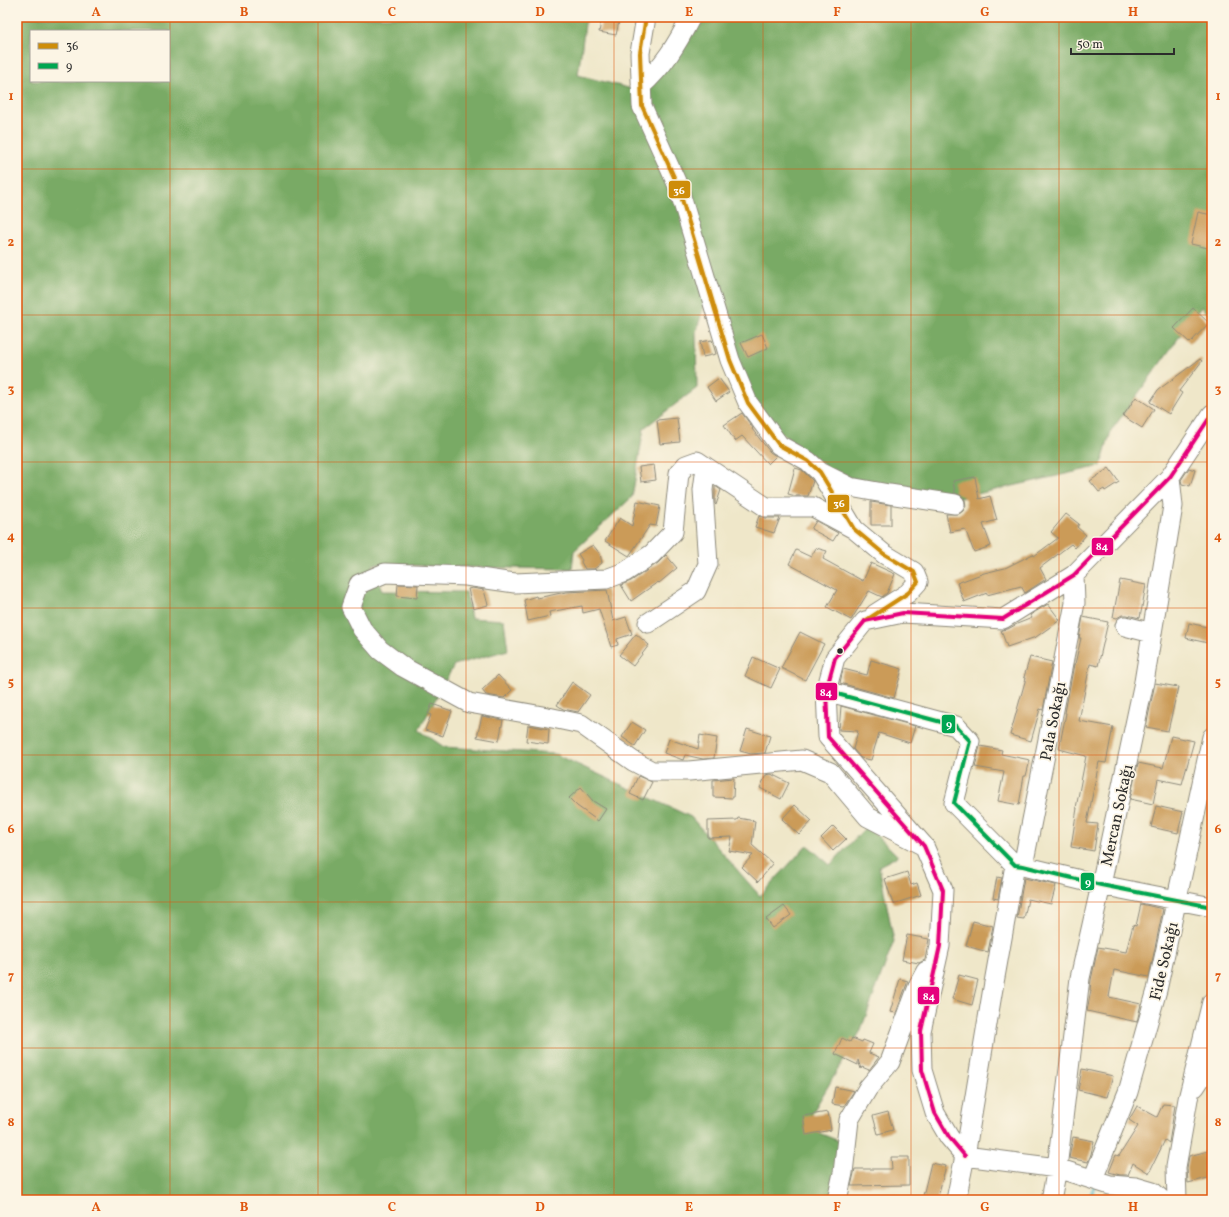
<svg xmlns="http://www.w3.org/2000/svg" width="1229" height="1217" viewBox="0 0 1229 1217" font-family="Vollkorn,serif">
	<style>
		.forest { fill: #79aa65; stroke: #526a48; fill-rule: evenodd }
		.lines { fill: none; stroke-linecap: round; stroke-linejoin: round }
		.stream { stroke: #46b3c3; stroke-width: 4 }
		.building { fill: #cb9b58 }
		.minor-casing { stroke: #8d897a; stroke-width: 21 }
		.minor { stroke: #fff; stroke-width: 19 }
		.bus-1-casing { stroke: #fcf5e5; stroke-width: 7 }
		.bus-2-casing { stroke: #fcf5e5; stroke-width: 7 }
		.bus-3-casing { stroke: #fcf5e5; stroke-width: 7 }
		.bus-1 { stroke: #ce8d09; stroke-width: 4 }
		.bus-2 { stroke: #00a651; stroke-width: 4 }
		.bus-3 { stroke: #e5007d; stroke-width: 4 }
		.grid { fill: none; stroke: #df570e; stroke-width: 1; stroke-opacity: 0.55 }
		.bus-dot { fill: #2b2b2b; stroke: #fcf5e5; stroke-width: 1.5 }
		.labels { text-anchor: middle; stroke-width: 3.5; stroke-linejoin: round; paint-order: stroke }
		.street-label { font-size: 16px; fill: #2b2b2b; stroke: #fcf5e5 }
		.line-badge { stroke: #fcf5e5; stroke-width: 1.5 }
		.badge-label { font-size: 11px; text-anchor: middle; font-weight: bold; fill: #fff }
		.neatline { fill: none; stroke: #df570e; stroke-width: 1.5 }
		.grid-label { font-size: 13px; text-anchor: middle; font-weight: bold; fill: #df570e }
	</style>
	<rect width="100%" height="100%" fill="#fcf5e5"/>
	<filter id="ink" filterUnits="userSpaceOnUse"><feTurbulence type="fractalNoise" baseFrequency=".025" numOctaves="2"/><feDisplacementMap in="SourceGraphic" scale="8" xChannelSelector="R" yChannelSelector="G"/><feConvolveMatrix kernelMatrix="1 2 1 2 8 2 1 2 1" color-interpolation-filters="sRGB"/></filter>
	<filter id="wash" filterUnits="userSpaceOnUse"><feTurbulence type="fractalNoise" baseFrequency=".012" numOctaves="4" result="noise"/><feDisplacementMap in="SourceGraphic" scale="16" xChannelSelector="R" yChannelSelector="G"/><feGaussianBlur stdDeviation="0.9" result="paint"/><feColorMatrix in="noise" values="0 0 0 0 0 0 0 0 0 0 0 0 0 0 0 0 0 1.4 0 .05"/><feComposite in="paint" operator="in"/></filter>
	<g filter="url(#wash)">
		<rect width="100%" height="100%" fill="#efe7c9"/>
		<path class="forest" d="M17,17H586L578,75L644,92L683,17H1212V319L1201,307L1111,431L1101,466L929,505L840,477L763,420L705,303L696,332L697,388L644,428L632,497L574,551L572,569L458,567L373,564L382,591L466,592L471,618L504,620L508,650L454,665L419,730L444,747L555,754L691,817L760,896L807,845L830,865L867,826L898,856L879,866L894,941L860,1032L804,1127L849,1145L837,1200H17ZM31,31H169V81H31Z"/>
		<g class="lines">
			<path class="stream" d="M1090,1200L1091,1195L1095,1185"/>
		</g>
		<g id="blocks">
			<path class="building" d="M602,17H620L616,35L599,32Z
				M1198,212L1212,215V249L1191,244Z
				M1193,308L1209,323L1190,343L1174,328Z
				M762,334L768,348L748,357L741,343Z
				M712,340L716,354L703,357L700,342Z
				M1200,359L1202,361L1179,391L1182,393L1169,414L1150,402L1158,390Z
				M719,378L729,392L716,401L707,387Z
				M1136,397L1154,409L1142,428L1123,416Z
				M742,413L753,428L752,429L770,452L776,456L768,464L742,436L735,441L724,425Z
				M677,418L680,442L660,444L657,420Z
				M654,465L656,480L641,482L639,467Z
				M795,468L802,470L813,481L808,496H796L788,494Z
				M1109,468L1119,482L1105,491L1104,489L1099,492L1090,481Z
				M1189,468L1195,470L1190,486L1182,484L1181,480Z
				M975,477L979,499L990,496L997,520L983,524L991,546L974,552L965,529L950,532L946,514H959L963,511L966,506L965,500L962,496L955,493L953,481Z
				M715,486L721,490L716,505L715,504Z
				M637,501L660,506L656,526L650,525L629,556L605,541L620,518L632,526Z
				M871,502L891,505V525H871Z
				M1066,514L1079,524L1077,527L1086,535L1075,548L1071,544L1040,568L1046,579L1025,593L1021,586L987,595V593L964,602L957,583L984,573L1005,568L1033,554L1034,556L1058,538L1051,532Z
				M759,516L766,518H780L774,533L755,527Z
				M816,521L838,533L833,541L811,529Z
				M593,545L600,554L602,563L594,569H585L581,562L582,560L578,554Z
				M816,548L827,551L823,559L863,581L871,563L895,574L887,593L882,597L869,591L851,620L827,607L837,590L789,564L796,550L811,557Z
				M666,555L677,568L659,583L658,582L631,601L621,585L631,581L658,563Z
				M1120,580L1146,585L1140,618L1127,615H1122L1117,618L1113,617Z
				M398,584L418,585L417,598L397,596Z
				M472,588L484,590L488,605L473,609L468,589Z
				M607,590L613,621L626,617L632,634L617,639L618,645L611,647L599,609L583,613L582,606L549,612L550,616L528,621L524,600L536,596L537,598L566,592Z
				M1048,604L1060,620L1036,637L1007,647L1001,630L1008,629L1017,624L1032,618L1030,615Z
				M1083,617L1108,622L1098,666L1090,664L1079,721L1113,727L1106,763L1099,762L1087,823L1098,824L1094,851L1071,847L1077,808H1076L1086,756L1059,749L1066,713H1065L1074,664H1075L1081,638H1079Z
				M1189,623L1212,628V644L1186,638Z
				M800,632L824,644L805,680L781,668Z
				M636,634L649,645L633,666L619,655Z
				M753,657L780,669L771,688L745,676Z
				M1030,657L1052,662L1043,710L1040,709L1031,741L1010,735L1026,678L1024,677Z
				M871,660L902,669L894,698L840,683L843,669L867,675Z
				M498,675L512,690L504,698L486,695L482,690Z
				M572,682L590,695L578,712L563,709L557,705Z
				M1155,683L1178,687L1168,731L1146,727Z
				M432,704L452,711L443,736L425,730L431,715L428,714Z
				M841,706L915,726L910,743L879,733L871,760L861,758L853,749L858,731L839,730Z
				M482,716L503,720L499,741L477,737Z
				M632,722L645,730L635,746L622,737Z
				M528,725L549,729L548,744L526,741Z
				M747,729L770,736L765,753L751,754L740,751Z
				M700,735L717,738L714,758L703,759L685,755L683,760L664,753L669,739L698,749Z
				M1171,736L1194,741L1182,784L1158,779L1153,804L1130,799L1138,763L1163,768Z
				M980,746L1002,750L1001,754L1030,760L1026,776H1024L1019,805L998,801L1004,772L975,767Z
				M771,774L789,783L781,799L760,788L766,775Z
				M638,776L652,782L643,800L630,794Z
				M734,778L733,798L713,797V780Z
				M581,787L593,801L606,809L598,821L577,806L569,798Z
				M795,805L812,821L799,835L782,819Z
				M1156,806L1183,812L1178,833L1151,827Z
				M738,818L755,821L752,845L773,864L758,882L742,867L753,855L729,851L732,837L708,838V821L737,820Z
				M833,826L846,839L833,851L821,838Z
				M907,872L911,885L917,883L921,895L893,904L885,879Z
				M997,877L1002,878L998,899L993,898Z
				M1024,878L1056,885L1051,904L1028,899L1024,919L1017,918Z
				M1141,904L1163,909L1149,977L1114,970L1109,997L1141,1004L1137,1022L1087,1011L1091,990H1090L1091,980L1098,947L1126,952L1133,925L1136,926Z
				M784,906L791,915L773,928L766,919Z
				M973,921L993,926L988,952L966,946Z
				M907,935L929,939L925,960L919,963L902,960Z
				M959,975L978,980L972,1005L952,999Z
				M900,979L908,981L896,1013L890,1012Z
				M842,1038L850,1042L852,1038L862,1042L863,1040L873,1044L869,1053L879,1057L869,1070L862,1067L861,1069L858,1060V1065L835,1054Z
				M1082,1069L1113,1076L1107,1097L1078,1090Z
				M835,1087L854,1091L844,1106L832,1104Z
				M1163,1104L1175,1105L1169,1143L1165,1140L1149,1173L1133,1163L1128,1175H1120L1109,1172L1116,1155L1119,1156L1138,1126L1129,1120L1137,1106L1157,1117Z
				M828,1112L831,1130L806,1135L803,1116Z
				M888,1112L893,1130L878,1134L873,1116Z
				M1073,1137L1094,1141L1091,1154L1088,1162L1069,1158Z
				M1212,1150V1177L1188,1183L1187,1168L1189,1156Z
				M891,1157H909V1185L851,1186L855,1169H892Z
				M931,1163L946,1166L937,1200H922Z"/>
		</g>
	</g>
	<g filter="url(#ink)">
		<use href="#blocks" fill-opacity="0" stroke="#8d897a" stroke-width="1"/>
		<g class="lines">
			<defs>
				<path id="minor" d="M646,17L640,53L642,106L678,186L730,360L748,403L779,445L808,461L820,472L854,529L884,554L914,572L918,582L908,593L875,614
					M641,86C664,66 677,44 691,17
					M820,472L850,487L889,494L955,504
					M854,529L813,507H766L697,461L686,465L679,473L673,532L652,554L625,572L606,579L515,583L466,576L385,573L359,584L351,607L362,629L380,650L403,667L469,703L548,717L581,724L633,761L652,771H689L802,760L830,772L868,817L924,846
					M648,623L696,591L708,564L703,490L706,467
					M1125,626L1152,633
					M826,691L956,726L970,741L954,803L1015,865L1023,866L1101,885L1212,907
					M1023,866L1075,603L1074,575
					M1195,1087L1212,1061
					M965,1156L949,1137L935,1113L922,1070L921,1031L940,946L943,890L924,846L828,737L826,691L835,658L865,621L903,613L1003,619L1074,575L1170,477L1212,414
					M965,1156L1057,1168L1110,1185L1136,1187L1153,1192L1162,1200
					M1093,1179L1128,1092L1157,990L1212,737
					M837,1200L843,1173L849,1120L868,1088L890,1062L919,984L926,971
					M956,1200L965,1156L992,994L1015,865
					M1051,1200L1057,1168L1080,978L1101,885L1144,682L1152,633L1173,506L1170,477
					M1177,1200L1176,1167L1188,1099L1212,1002"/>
			</defs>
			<use href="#minor" class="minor-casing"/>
			<use href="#minor" class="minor"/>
			<defs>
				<path id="bus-1" d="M646,17L640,53L642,106L678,186L730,360L748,403L779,445L808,461L820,472L854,529L884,554L914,572L918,582L908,593L865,621"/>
				<path id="bus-2" d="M826,691L956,726L970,741L954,803L1015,865L1023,866L1101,885L1212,907"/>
				<path id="bus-3" d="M965,1156L949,1137L935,1113L922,1070L921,1031L940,946L943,890L924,846L828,737L826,691L835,658L865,621L903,613L1003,619L1074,575L1170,477L1212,414"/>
			</defs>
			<use href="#bus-1" class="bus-1-casing"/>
			<use href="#bus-2" class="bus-2-casing"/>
			<use href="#bus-3" class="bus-3-casing"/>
			<use href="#bus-1" class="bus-1"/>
			<use href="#bus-2" class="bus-2"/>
			<use href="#bus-3" class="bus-3"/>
		</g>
	</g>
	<path class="grid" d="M170,17V1200M318,17V1200M466,17V1200M614,17V1200M763,17V1200M911,17V1200M1059,17V1200M17,169H1212M17,315H1212M17,462H1212M17,608H1212M17,755H1212M17,902H1212M17,1048H1212"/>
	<circle class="bus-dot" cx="840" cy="651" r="3.5"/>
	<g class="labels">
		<g class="street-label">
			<text transform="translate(1052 721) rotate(-79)" y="6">Pala Sokağı</text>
			<text transform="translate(1116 815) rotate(-78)" y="6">Mercan Sokağı</text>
			<text transform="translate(1163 961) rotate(-77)" y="6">Fide Sokağı</text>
		</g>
	</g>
	<g class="line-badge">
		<rect x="668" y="180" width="23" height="19" rx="4" fill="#ce8d09"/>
		<rect x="827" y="494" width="23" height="19" rx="4" fill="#ce8d09"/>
		<rect x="1091" y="537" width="23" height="19" rx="4" fill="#e5007d"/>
		<rect x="815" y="682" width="23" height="19" rx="4" fill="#e5007d"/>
		<rect x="941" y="714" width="15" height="20" rx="4" fill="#00a651"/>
		<rect x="1080" y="872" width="15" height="19" rx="4" fill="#00a651"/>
		<rect x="917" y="986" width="23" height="19" rx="4" fill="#e5007d"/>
	</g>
	<g class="badge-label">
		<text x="679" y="194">36</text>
		<text x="839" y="507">36</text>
		<text x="1102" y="550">84</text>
		<text x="826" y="696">84</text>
		<text x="949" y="728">9</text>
		<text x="1088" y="886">9</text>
		<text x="929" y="1000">84</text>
	</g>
	<rect width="1229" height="1217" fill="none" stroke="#fcf5e5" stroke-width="44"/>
	<rect x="30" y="30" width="140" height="52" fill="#fcf5e5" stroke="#a8a49b"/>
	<rect x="38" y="43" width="20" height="6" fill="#ce8d09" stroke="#a8a49b"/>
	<text x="66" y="50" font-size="12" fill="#2b2b2b">36</text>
	<rect x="38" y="63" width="20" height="6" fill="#00a651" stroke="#a8a49b"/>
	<text x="66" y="70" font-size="12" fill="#2b2b2b">9</text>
	<path d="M1071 48v6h103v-6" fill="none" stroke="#2b2b2b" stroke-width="2"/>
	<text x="1077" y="48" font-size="12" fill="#2b2b2b" stroke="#fcf5e5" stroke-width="3" paint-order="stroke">50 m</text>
	<rect x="22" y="22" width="1185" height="1173" class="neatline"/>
	<g class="grid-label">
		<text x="96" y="16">A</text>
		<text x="244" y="16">B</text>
		<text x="392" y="16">C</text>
		<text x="540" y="16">D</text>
		<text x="689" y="16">E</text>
		<text x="837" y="16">F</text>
		<text x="985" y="16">G</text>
		<text x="1133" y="16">H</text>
		<text x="11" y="100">1</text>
		<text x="1218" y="100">1</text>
		<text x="11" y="246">2</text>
		<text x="1218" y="246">2</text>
		<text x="11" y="393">3</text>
		<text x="1218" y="393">3</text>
		<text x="11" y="540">4</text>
		<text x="1218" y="540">4</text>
		<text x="11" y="686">5</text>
		<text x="1218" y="686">5</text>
		<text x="11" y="833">6</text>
		<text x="1218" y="833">6</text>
		<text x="11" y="980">7</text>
		<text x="1218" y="980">7</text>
		<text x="11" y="1126">8</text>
		<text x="1218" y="1126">8</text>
		<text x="96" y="1211">A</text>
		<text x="244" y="1211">B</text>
		<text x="392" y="1211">C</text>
		<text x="540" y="1211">D</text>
		<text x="689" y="1211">E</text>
		<text x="837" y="1211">F</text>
		<text x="985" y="1211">G</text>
		<text x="1133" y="1211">H</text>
	</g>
</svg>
